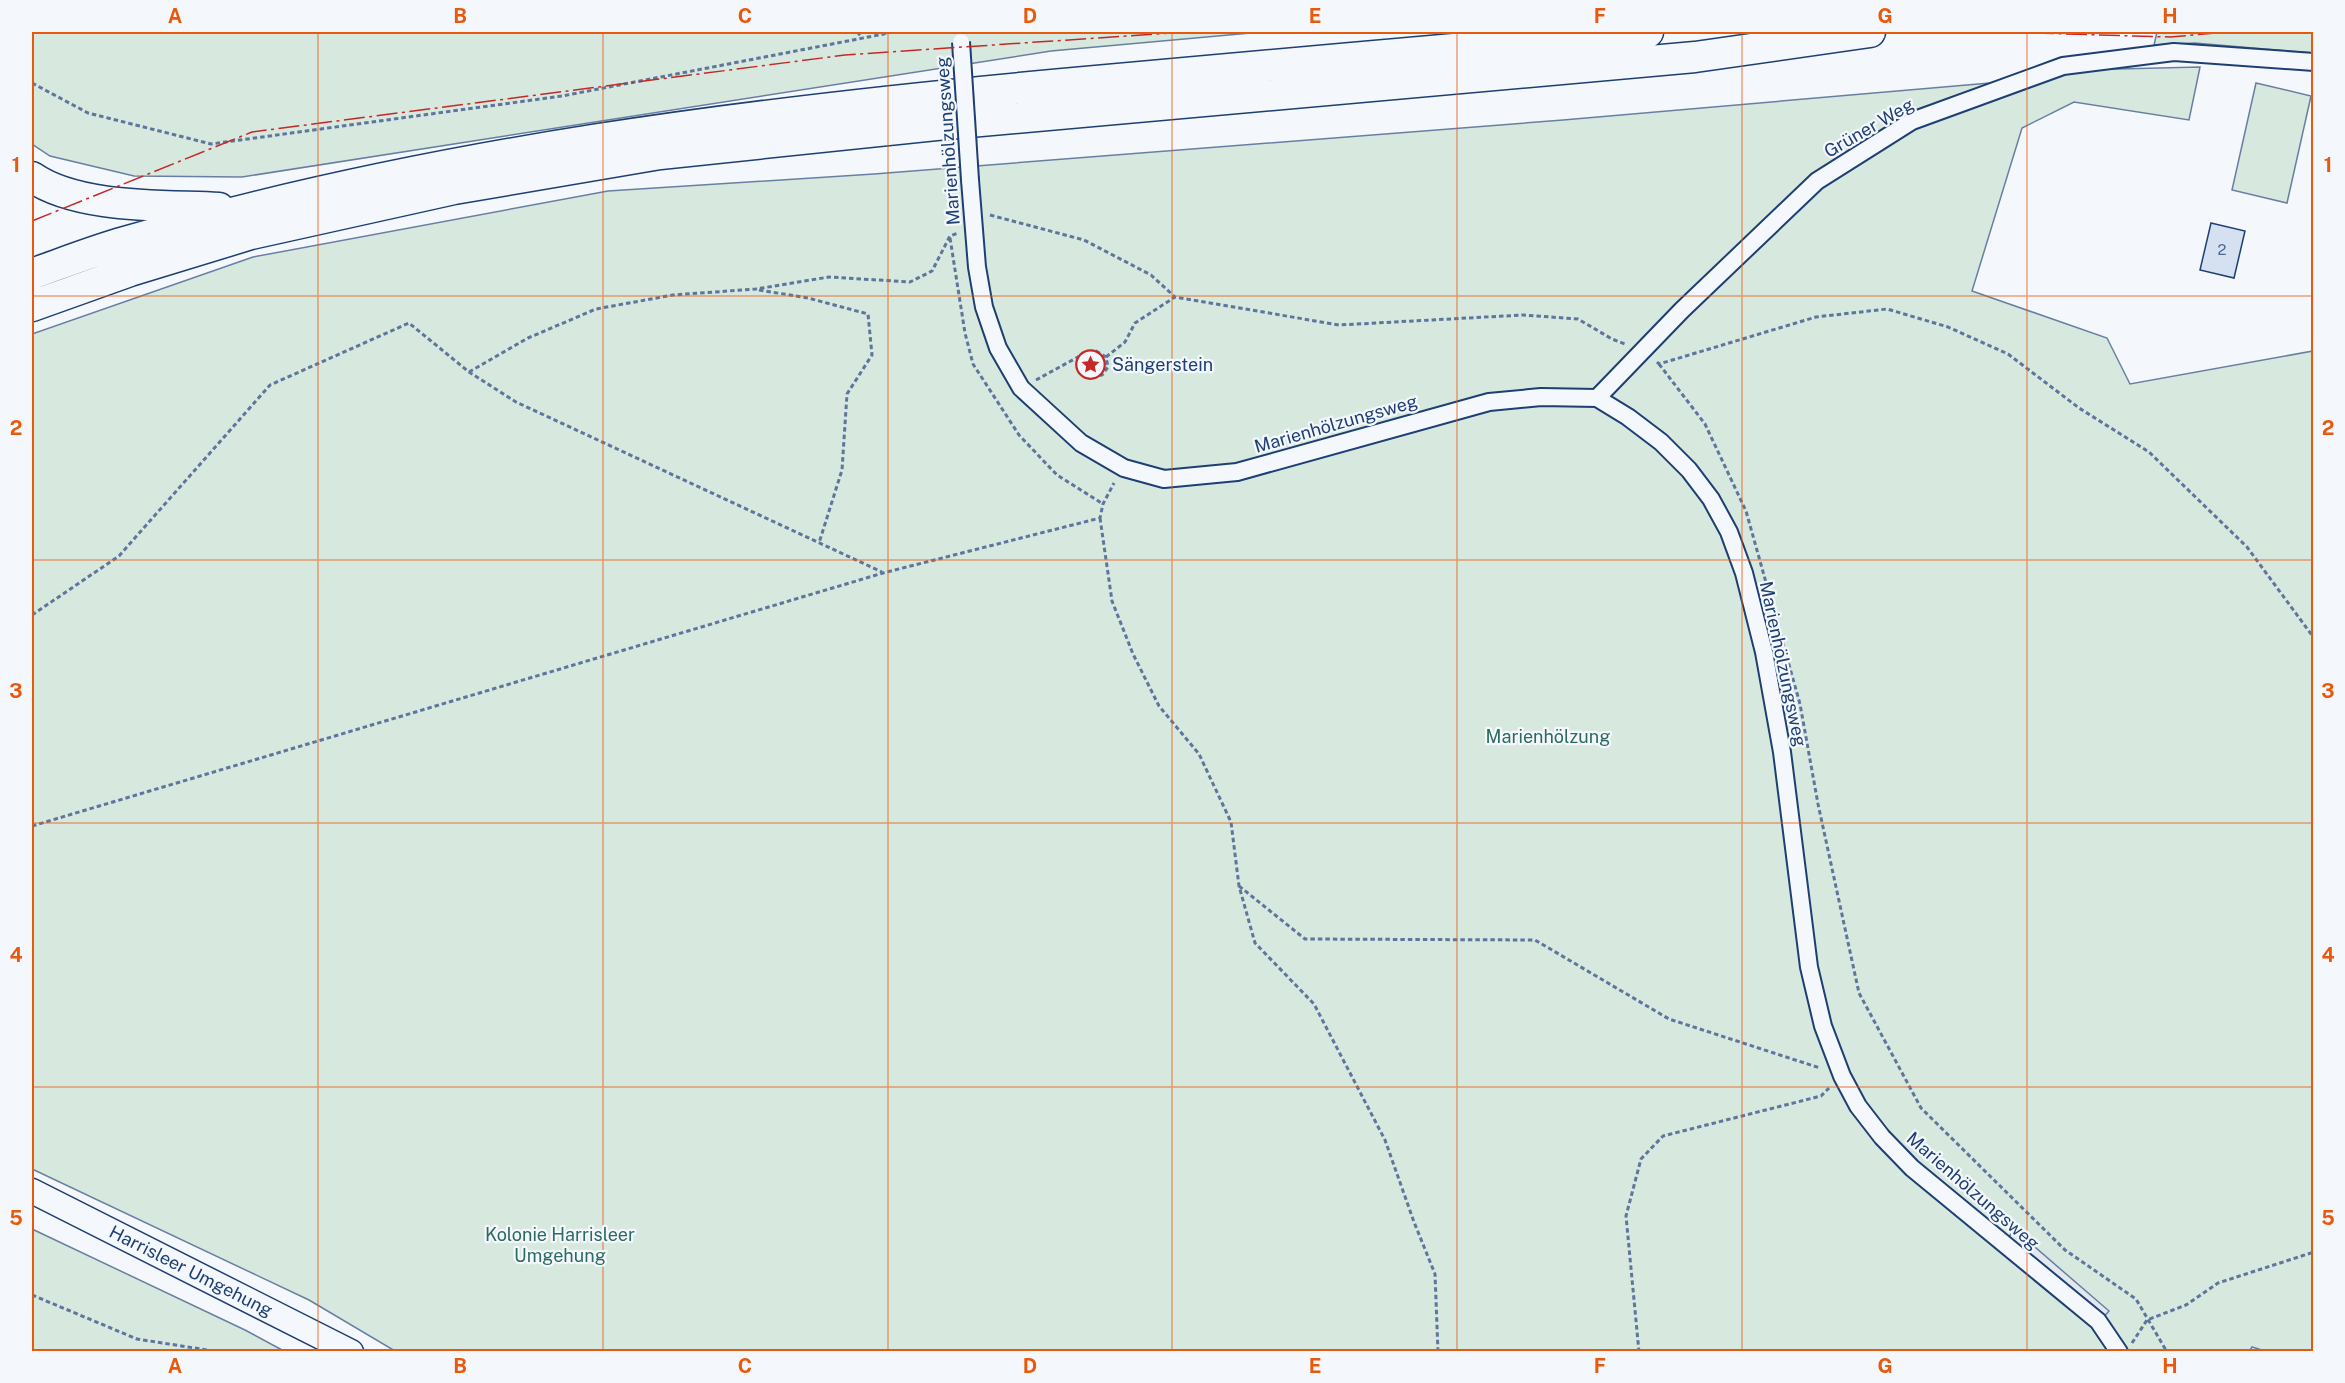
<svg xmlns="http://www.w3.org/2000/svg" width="2345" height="1383" viewBox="0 0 2345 1383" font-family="'Public Sans',sans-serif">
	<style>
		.green { fill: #d7e8df; stroke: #687fa3; stroke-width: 1.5 }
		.parking { fill: #e3e8f0; stroke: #687fa3; stroke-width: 1.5 }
		.building { fill: #d5e0f0; stroke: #1d3f73; stroke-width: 1.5 }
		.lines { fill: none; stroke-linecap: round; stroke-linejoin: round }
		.street-casing { stroke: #1d3f73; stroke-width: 20 }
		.secondary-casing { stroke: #1d3f73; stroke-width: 27 }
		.highway-casing { stroke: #1d3f73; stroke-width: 33 }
		.path { stroke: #5e769c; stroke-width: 3; stroke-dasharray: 4.5 3; stroke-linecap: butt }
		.street { stroke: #f4f7fb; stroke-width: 16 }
		.secondary { stroke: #f4f7fb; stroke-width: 24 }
		.highway { stroke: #f4f7fb; stroke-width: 30 }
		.street-bridge-casing { stroke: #1d3f73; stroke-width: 20; stroke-linecap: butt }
		.street-bridge { stroke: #f4f7fb; stroke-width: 16 }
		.power { stroke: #c62828; stroke-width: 1.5; stroke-dasharray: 21 4.5 3 4.5; stroke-linecap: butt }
		.grid { fill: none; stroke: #e8590c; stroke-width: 1.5; stroke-opacity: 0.55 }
		.labels { text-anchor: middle; stroke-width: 4.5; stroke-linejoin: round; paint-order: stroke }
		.number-label { font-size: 15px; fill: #4b6792 }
		.street-label { font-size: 18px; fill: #1d3f73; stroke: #f4f7fb }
		.poi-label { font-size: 18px; fill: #1d3f73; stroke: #f4f7fb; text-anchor: start }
		.park-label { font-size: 18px; fill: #2c6c60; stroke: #f4f7fb }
		.neatline { fill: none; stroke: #e8590c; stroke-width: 2 }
		.grid-label { font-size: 20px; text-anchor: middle; font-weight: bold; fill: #e8590c }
	</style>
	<rect width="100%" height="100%" fill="#f4f7fb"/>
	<path class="green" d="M32,32H1262L1051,51L242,177L134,176L50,156L32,144Z
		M2157,32H2313V53L2195,43L2154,45Z
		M2200,67L2189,120L2074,102L2022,128L1972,291L2107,338L2130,384L2313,351V1351H2265L2252,1347L2249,1352L395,1351L309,1300L32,1169V334L253,257L608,191L874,174L1563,120L1990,83L2076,70Z
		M2256,83L2311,96L2287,203L2232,190Z
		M32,1229L245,1330L284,1351H32Z"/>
	<path class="parking" d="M2014,1229L2109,1311L2100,1321L2006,1242Z"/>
	<path class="building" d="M2211,223L2245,231L2234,278L2200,270Z"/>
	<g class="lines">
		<defs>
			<path id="street" d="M970,180L977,267L984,307L998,348L1021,388L1081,443L1124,468L1164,479L1237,472L1489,402L1541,397L1597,398L1628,417L1661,442L1689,470L1711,499L1729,532L1744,573L1764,652L1782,752L1809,967L1823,1026L1842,1076L1858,1106L1882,1137L1912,1168L2098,1321L2119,1352
				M1597,398L1682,310L1817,181L1912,121L2063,66L2174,52L2314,62"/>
			<g id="secondary">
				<path id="s1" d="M32,1191L351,1352"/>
			</g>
			<path id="highway" d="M32,177C78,209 164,205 219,208
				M32,274C63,263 93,251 125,242C434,152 754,112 1074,83C1265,65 1457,49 1648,32
				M32,306L130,271L251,234L454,189L660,154L936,125L1695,57L1870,32"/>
		</defs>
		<use href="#street" class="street-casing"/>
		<use href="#secondary" class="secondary-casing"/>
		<use href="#highway" class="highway-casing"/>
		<path class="path" d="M857,32L863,38
			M974,32H985
			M32,83L88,113L211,144L562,96L884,34L887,32
			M990,215L1084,240L1151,275L1175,297
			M950,238L965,333L973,364L1019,435L1057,475L1103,504
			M759,290L808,298L868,314L872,355L847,394L842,470L819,543
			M1096,351L1106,357L1108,367L1102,375L1089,378L1079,369L1078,357L1086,352Z
			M1106,357L1125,342L1135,323L1175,297L1339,325L1523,315L1578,319L1612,339L1625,344
			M1657,362L1659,364L1816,317L1887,309L1948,327L2008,354L2079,408L2149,452L2247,547L2314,638
			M1659,364L1705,424L1746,511L1800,704L1818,804L1859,993L1921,1108L2065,1250L2136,1299L2167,1352
			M469,372L528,338L596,309L673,295L756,289L829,277L910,282L932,271L950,236L958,233
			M1036,380L1078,357
			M1100,518L1112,601L1133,654L1159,706L1199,754L1231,822L1239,886L1255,943L1314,1004L1385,1140L1414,1222L1435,1274L1438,1352
			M32,615L119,556L270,385L409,323L469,372L516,402L882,572
			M32,826L883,573L1100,518L1103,504L1114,483
			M1239,886L1305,939L1535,940L1669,1019L1820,1068
			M32,1295L137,1339L220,1352
			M2132,1343L2147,1320L2186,1305L2218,1283L2314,1252
			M1639,1352L1626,1216L1641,1159L1663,1136L1821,1096L1829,1088"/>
		<use href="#street" class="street"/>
		<use href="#secondary" class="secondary"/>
		<use href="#highway" class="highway"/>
		<defs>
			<path id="street-bridge" d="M961,42L970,180"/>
		</defs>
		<use href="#street-bridge" class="street-bridge-casing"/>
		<use href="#street-bridge" class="street-bridge"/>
		<path class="power" d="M2000,32L2170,37L2228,32
			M32,221L252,132L845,55L1186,32"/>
	</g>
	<path class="grid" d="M318,32V1352M603,32V1352M888,32V1352M1172,32V1352M1457,32V1352M1742,32V1352M2027,32V1352M32,296H2314M32,560H2314M32,823H2314M32,1087H2314"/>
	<defs>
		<symbol id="sight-ring" viewBox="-11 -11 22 22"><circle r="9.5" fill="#f4f7fb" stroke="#c62828" stroke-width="1.5"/><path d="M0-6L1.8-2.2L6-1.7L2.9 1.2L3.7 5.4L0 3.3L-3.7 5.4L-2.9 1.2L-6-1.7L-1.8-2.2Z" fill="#c62828"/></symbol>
	</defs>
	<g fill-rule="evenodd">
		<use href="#sight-ring" x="1074" y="348" width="33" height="33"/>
	</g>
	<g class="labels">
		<g class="number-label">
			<text x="2222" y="255">2</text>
		</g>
		<g class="street-label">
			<text transform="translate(1869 128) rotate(-30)" y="6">Grüner Weg</text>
			<text transform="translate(948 141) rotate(-94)" y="6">Marienhölzungsweg</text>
			<text transform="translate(1336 424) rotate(-16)" y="6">Marienhölzungsweg</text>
			<text transform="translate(1783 664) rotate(78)" y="6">Marienhölzungsweg</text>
			<text transform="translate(1973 1191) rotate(41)" y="6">Marienhölzungsweg</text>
			<text dy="6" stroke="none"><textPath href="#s1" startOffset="178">Harrisleer Umgehung</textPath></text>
		</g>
		<g class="poi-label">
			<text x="1112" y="371">Sängerstein</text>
		</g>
		<g class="park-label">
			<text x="1548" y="743">Marienhölzung</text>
			<text x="560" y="1241">Kolonie Harrisleer<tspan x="560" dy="21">Umgehung</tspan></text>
		</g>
	</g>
	<rect width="2345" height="1383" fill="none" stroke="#f4f7fb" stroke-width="66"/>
	<rect x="33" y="33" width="2279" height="1317" class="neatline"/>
	<g class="grid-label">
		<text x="175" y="23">A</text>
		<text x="460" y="23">B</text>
		<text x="745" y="23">C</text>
		<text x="1030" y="23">D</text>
		<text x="1315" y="23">E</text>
		<text x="1600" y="23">F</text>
		<text x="1885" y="23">G</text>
		<text x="2170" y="23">H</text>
		<text x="16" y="172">1</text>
		<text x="2328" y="172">1</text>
		<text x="16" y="435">2</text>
		<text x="2328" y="435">2</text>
		<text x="16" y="698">3</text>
		<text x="2328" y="698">3</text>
		<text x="16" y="962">4</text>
		<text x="2328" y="962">4</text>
		<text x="16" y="1225">5</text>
		<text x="2328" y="1225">5</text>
		<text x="175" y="1373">A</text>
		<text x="460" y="1373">B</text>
		<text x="745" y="1373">C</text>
		<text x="1030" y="1373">D</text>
		<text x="1315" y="1373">E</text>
		<text x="1600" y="1373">F</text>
		<text x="1885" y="1373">G</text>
		<text x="2170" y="1373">H</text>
	</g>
</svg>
